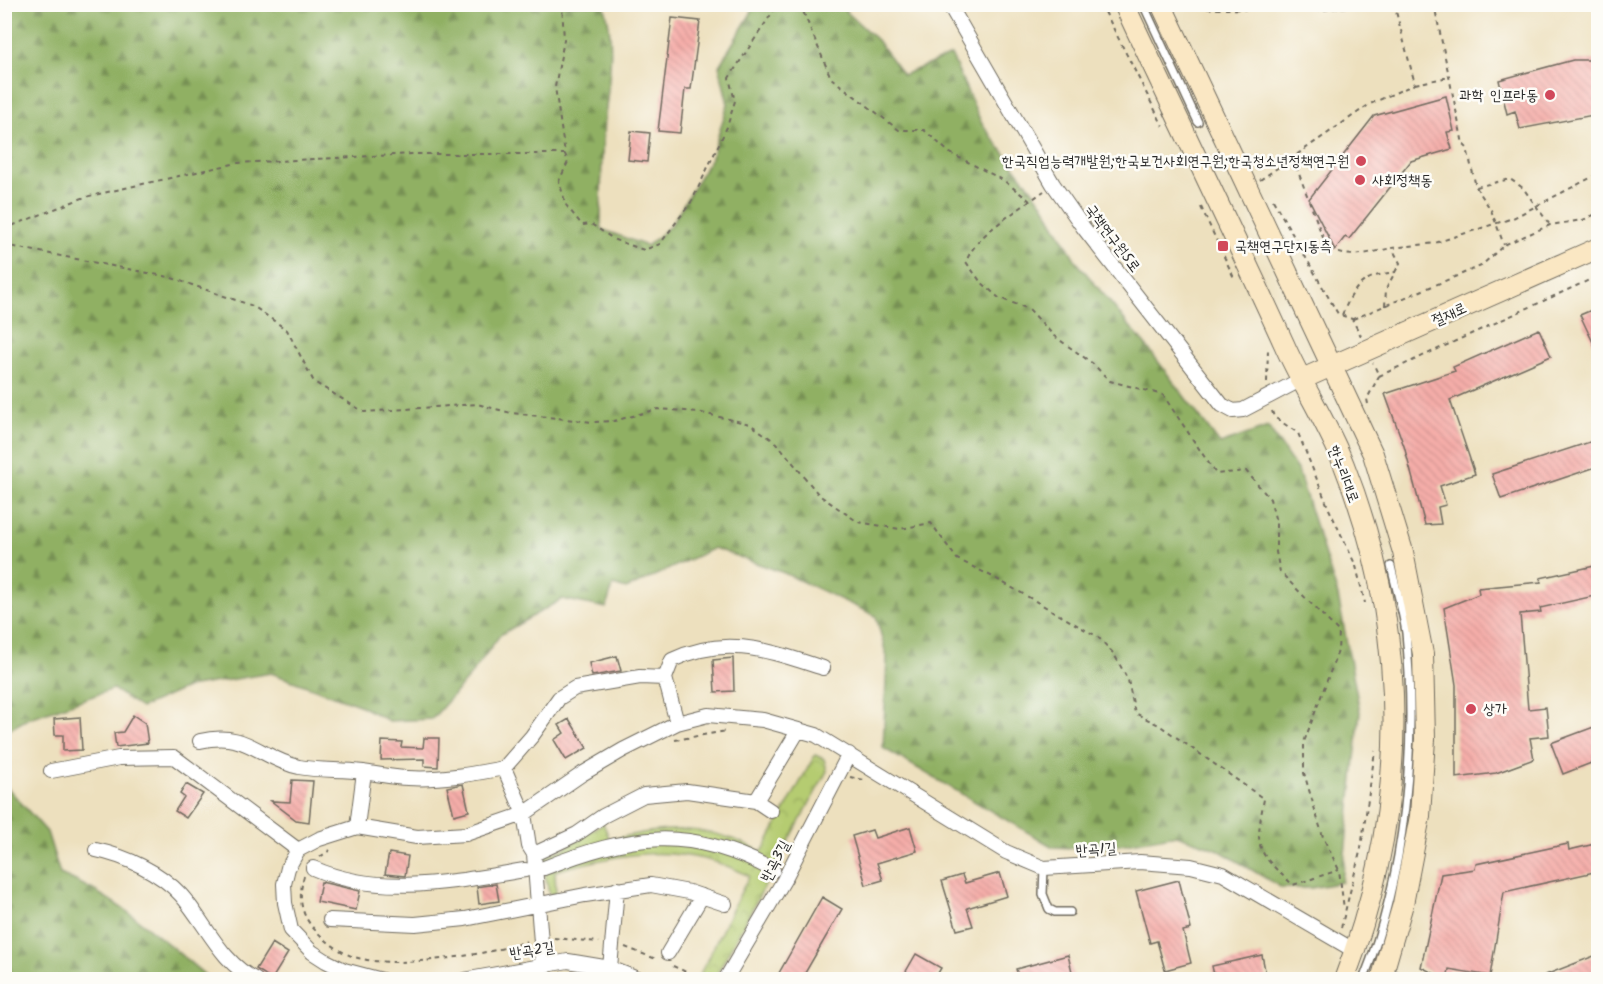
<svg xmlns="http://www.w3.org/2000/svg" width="1603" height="984" viewBox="0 0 1603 984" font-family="Kalam,'Poor Story',sans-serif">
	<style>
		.forest { fill: url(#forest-firs); stroke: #5e6e47; stroke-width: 1.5 }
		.park { fill: url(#park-crowns); stroke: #707c4e; stroke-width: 1.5 }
		.building { fill: url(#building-back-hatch) }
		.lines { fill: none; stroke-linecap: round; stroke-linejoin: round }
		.lane-casing { stroke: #6f6a5e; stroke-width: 10 }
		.street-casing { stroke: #6f6a5e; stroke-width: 16 }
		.secondary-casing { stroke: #6f6a5e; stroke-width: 22 }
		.path { stroke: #6f6a5e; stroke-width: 2; stroke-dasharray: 4.5 4.5; stroke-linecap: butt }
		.lane { stroke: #fff; stroke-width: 7 }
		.street { stroke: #fff; stroke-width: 14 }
		.secondary { stroke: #fae7c3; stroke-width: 20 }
		.poi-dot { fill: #d1495b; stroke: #fdfcf7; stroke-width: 2 }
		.labels { text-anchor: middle; stroke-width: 5; stroke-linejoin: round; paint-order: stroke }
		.poi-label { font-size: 15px; fill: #2b2b2b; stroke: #fdfcf7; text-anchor: start }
		.street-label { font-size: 15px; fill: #2b2b2b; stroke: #fdfcf7 }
	</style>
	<defs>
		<pattern id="forest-firs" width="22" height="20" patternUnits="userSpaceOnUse" patternTransform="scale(1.5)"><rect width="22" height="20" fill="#90b063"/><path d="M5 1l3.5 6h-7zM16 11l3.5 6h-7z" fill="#768f52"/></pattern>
		<pattern id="park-crowns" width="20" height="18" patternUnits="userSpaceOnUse" patternTransform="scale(1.5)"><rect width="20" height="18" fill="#b5cc71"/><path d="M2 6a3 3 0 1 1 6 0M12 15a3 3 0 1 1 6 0" fill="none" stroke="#9caf62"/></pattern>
		<pattern id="building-back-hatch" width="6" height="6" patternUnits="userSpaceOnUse" patternTransform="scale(1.5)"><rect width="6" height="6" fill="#f5ada9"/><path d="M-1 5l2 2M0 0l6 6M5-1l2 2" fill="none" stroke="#d29592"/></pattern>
	</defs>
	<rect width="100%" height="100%" fill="#fdfcf7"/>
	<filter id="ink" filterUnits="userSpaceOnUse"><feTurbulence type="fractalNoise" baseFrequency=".0167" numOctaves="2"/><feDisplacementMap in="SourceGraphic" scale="12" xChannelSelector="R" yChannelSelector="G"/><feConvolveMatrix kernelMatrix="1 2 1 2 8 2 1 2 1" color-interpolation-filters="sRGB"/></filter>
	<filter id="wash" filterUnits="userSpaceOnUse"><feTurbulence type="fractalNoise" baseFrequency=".008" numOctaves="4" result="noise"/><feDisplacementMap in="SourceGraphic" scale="24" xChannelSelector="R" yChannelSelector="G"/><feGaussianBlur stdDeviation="1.35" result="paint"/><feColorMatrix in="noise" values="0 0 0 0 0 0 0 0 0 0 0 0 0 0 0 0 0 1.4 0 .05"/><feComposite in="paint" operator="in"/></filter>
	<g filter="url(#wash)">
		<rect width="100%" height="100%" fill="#ede0be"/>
		<path class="forest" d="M5,4L604,5C618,45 606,95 603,137C601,168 601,198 601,229L647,246L671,225L711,158L728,104L719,66L756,5H839L877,40L903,75L951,55L982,124L1043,204L1076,261L1151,352L1220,444L1268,427L1298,471L1338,596L1360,712L1342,882L1311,888H1282L1217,849L1177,835L1096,849L1053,847L883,748L887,658L876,616L784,573L714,548L626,589L613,585L606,608L562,599L500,635L469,677L432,719L389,721L359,705L271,673L188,687L141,708L113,689L27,719L5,732Z
			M5,785L47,832L60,874C117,897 158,936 205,975L203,979H5Z"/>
		<path class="park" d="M815,755L824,759L827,771L714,979L700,974L749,876C683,842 624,852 555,871L556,896L549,893L541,856L561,850L603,823L610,840C666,825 710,824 762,852Z"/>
		<g id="blocks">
			<path class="building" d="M672,18L700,21L691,89H685L680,133L658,131Z
				M1573,60H1599V114L1520,129L1515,111L1507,114L1499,80Z
				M1446,96L1454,131L1447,132L1452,149L1411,161L1349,239L1345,237L1335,250L1309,199L1374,116Z
				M631,131L650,133L647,162L628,160Z
				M1599,307V355L1580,315Z
				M1539,329L1551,356L1450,400L1475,474L1440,486L1446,505L1438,507L1441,524L1425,525L1404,446L1385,394L1455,371L1453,367Z
				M1599,439V466L1501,499L1492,474Z
				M1599,565V595L1540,608L1541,612L1520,614L1528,709L1546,707L1549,736L1530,738L1534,759L1496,773L1456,778V685L1444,608L1479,594L1478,588L1541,582L1540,578Z
				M617,656L621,671L592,676L589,663Z
				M733,658L734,691L715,692L713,660Z
				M133,715L145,723L148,743L116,747L114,733L123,732Z
				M80,717L82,750L63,751V735H55L54,719Z
				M569,719L587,748L566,760L554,740L564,733L559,725Z
				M1599,725V760L1563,774L1551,743Z
				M424,738H439L438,767L424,766V759L381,760L382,741L402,742L401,747L423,748Z
				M292,780L313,781L309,822L296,820L271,801L290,802Z
				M186,784L203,794L186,818L175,811L184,797L180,794Z
				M463,784L469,811L454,815L447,787Z
				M910,827L917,851L877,863L883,880L866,885L852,836L872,830L875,838Z
				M1599,843V871L1504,892L1490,976L1449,969L1447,980L1421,967L1441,874L1475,869L1476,864L1568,844L1569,850Z
				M389,853L408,856L405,876L385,874Z
				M1000,873L1007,896L967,908L973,926L957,930L942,881L962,875L965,883Z
				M1179,880L1191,929L1183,931L1191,963L1165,970L1157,941L1150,943L1136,891Z
				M321,882L360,891L356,910L317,902Z
				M496,884L499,901L479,904L477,887Z
				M822,897L842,909L801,980H775Z
				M272,943L288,953L272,979L256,969Z
				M916,954L941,968L934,980H901Z
				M1599,954V980H1535V979Z
				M1068,955L1074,980H1019L1016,969Z
				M1262,955L1267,980H1215L1212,966Z"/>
		</g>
	</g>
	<g filter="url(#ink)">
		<use href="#blocks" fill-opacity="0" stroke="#6f6a5e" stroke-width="1.5"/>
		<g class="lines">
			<defs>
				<path id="lane" d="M1143,4L1198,122
					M1044,868L1043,894L1049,909L1055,912H1070
					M1363,980C1406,874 1417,746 1406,633C1403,611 1396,588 1391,566"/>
				<path id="street" d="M949,4L1053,184L1083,227L1222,405L1233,411L1243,410L1300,380
					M677,723L665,678L672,660C727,634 769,651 823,668
					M200,741C247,730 259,758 299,767C320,771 342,769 363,772C378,774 393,778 408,778C440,780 472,774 504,768
					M51,771L119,758L174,757L298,850
					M756,801L798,731
					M357,827L364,772
					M96,850C125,856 160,872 181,895C206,923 220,962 256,980
					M534,854L577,834L603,816L644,795L687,791L756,801L771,811
					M313,868C380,898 456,881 525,870
					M544,868C630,834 689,825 773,870
					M330,920L415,924L465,919L585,895L651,885L689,892L725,904
					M668,953L702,896
					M610,968L617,889
					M1384,972L1398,980
					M382,980L344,970L326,961L312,952L291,930L285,903L284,884L288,868L298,850L319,839L357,827L417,837L466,834L524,814L582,774L623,750L677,723L708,715L763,720L816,735L1006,852L1044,868L1140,862L1191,866L1223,874L1355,951
					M464,980L568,961L610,968L640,980
					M544,980L534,854L529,846L524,814L504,768L532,736L559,698L575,688L640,677L665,678
					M725,980L784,880L849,754"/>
				<path id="secondary" d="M1124,4C1177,118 1232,230 1284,344C1302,385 1328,424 1344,465C1411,635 1409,810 1344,980
					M1161,4L1373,454L1403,552L1423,654L1425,739L1420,816L1403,904L1381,980
					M1300,380L1598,248"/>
			</defs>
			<use href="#lane" class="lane-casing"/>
			<use href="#street" class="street-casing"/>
			<use href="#secondary" class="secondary-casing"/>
			<path class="path" d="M800,4L831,78L899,130H924L950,153L1003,180L1030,201L1044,191
				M1101,4L1163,126
				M1434,4L1463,144L1467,148L1476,187L1510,179L1523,188L1550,225
				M1180,8L1313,11L1371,4
				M1415,84L1449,77
				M565,154L568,162L559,181L566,205L582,225L591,224L615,240L644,250L660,244L692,201L727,127L735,101L729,78L778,4
				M1293,158L1325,243C1339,263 1371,252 1392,248
				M1260,180L1370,104L1415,84L1394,4
				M1476,187L1491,210L1504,245
				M1273,200L1338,314L1352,319L1361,336
				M1030,201C1007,218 976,235 966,262L980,281L999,298L1029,309L1054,336L1092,363L1110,381L1163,395L1216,474L1246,471L1270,499L1276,522V552L1280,572L1339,632L1338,651L1304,742V773L1323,837L1339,870L1344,909
				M1201,207L1234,278
				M4,229L85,197L237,163L413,154H565L555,87L564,40L562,4
				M4,245L169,277L253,306L287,330L314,382L364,412L477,404L511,413L592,422L614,421L658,409L698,412L750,424L777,443L819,495L858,522L900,529L931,523L957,559L995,578L1098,637L1114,654L1128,680L1135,713L1159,725L1264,799C1255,849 1255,850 1293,885L1339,870
				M1385,306L1386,289L1400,263L1392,248L1435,243L1513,218L1598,174
				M1342,315C1355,285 1362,276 1396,272
				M1353,319L1481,266L1504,245L1550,225L1583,220L1598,213
				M1379,376L1598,276
				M1267,382L1268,349
				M1368,404L1367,399L1379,376L1373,363
				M1272,411L1274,417L1298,433L1329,509L1356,566L1365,603
				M675,740L726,731
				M850,777L864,780
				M320,857L330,850
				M304,876C298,897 300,915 316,931C327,942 342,954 358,958C396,969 490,955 527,941
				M1341,928L1361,848L1375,751
				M554,938L599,942
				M625,947L656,959
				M673,966L704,980"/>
			<use href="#lane" class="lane"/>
			<use href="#street" class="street"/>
			<use href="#secondary" class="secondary"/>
		</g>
	</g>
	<g class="poi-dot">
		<circle cx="1550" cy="95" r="6"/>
		<circle cx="1361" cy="161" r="6"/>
		<circle cx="1360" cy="180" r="6"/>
		<rect x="1217" y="240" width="12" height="12" rx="3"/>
		<circle cx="1471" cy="709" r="6"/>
	</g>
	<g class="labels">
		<g class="poi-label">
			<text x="1538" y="100" text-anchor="end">과학 인프라동</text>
			<text x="1349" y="166" text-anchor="end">한국직업능력개발원;한국보건사회연구원;한국청소년정책연구원</text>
			<text x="1372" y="185">사회정책동</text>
			<text x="1235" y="251">국책연구단지동측</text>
			<text x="1483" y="714">상가</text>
		</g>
		<g class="street-label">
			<text transform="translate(1113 238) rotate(53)" y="5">국책연구원5로</text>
			<text transform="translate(1449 314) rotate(-24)" y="5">절재로</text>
			<text transform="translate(1344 474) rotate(69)" y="5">한누리대로</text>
			<text transform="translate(1096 849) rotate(-4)" y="5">반곡1길</text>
			<text transform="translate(775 861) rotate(-62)" y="5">반곡3길</text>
			<text transform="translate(532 950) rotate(-9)" y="5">반곡2길</text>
		</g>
	</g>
	<rect width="1603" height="984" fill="none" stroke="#fdfcf7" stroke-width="24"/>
</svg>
